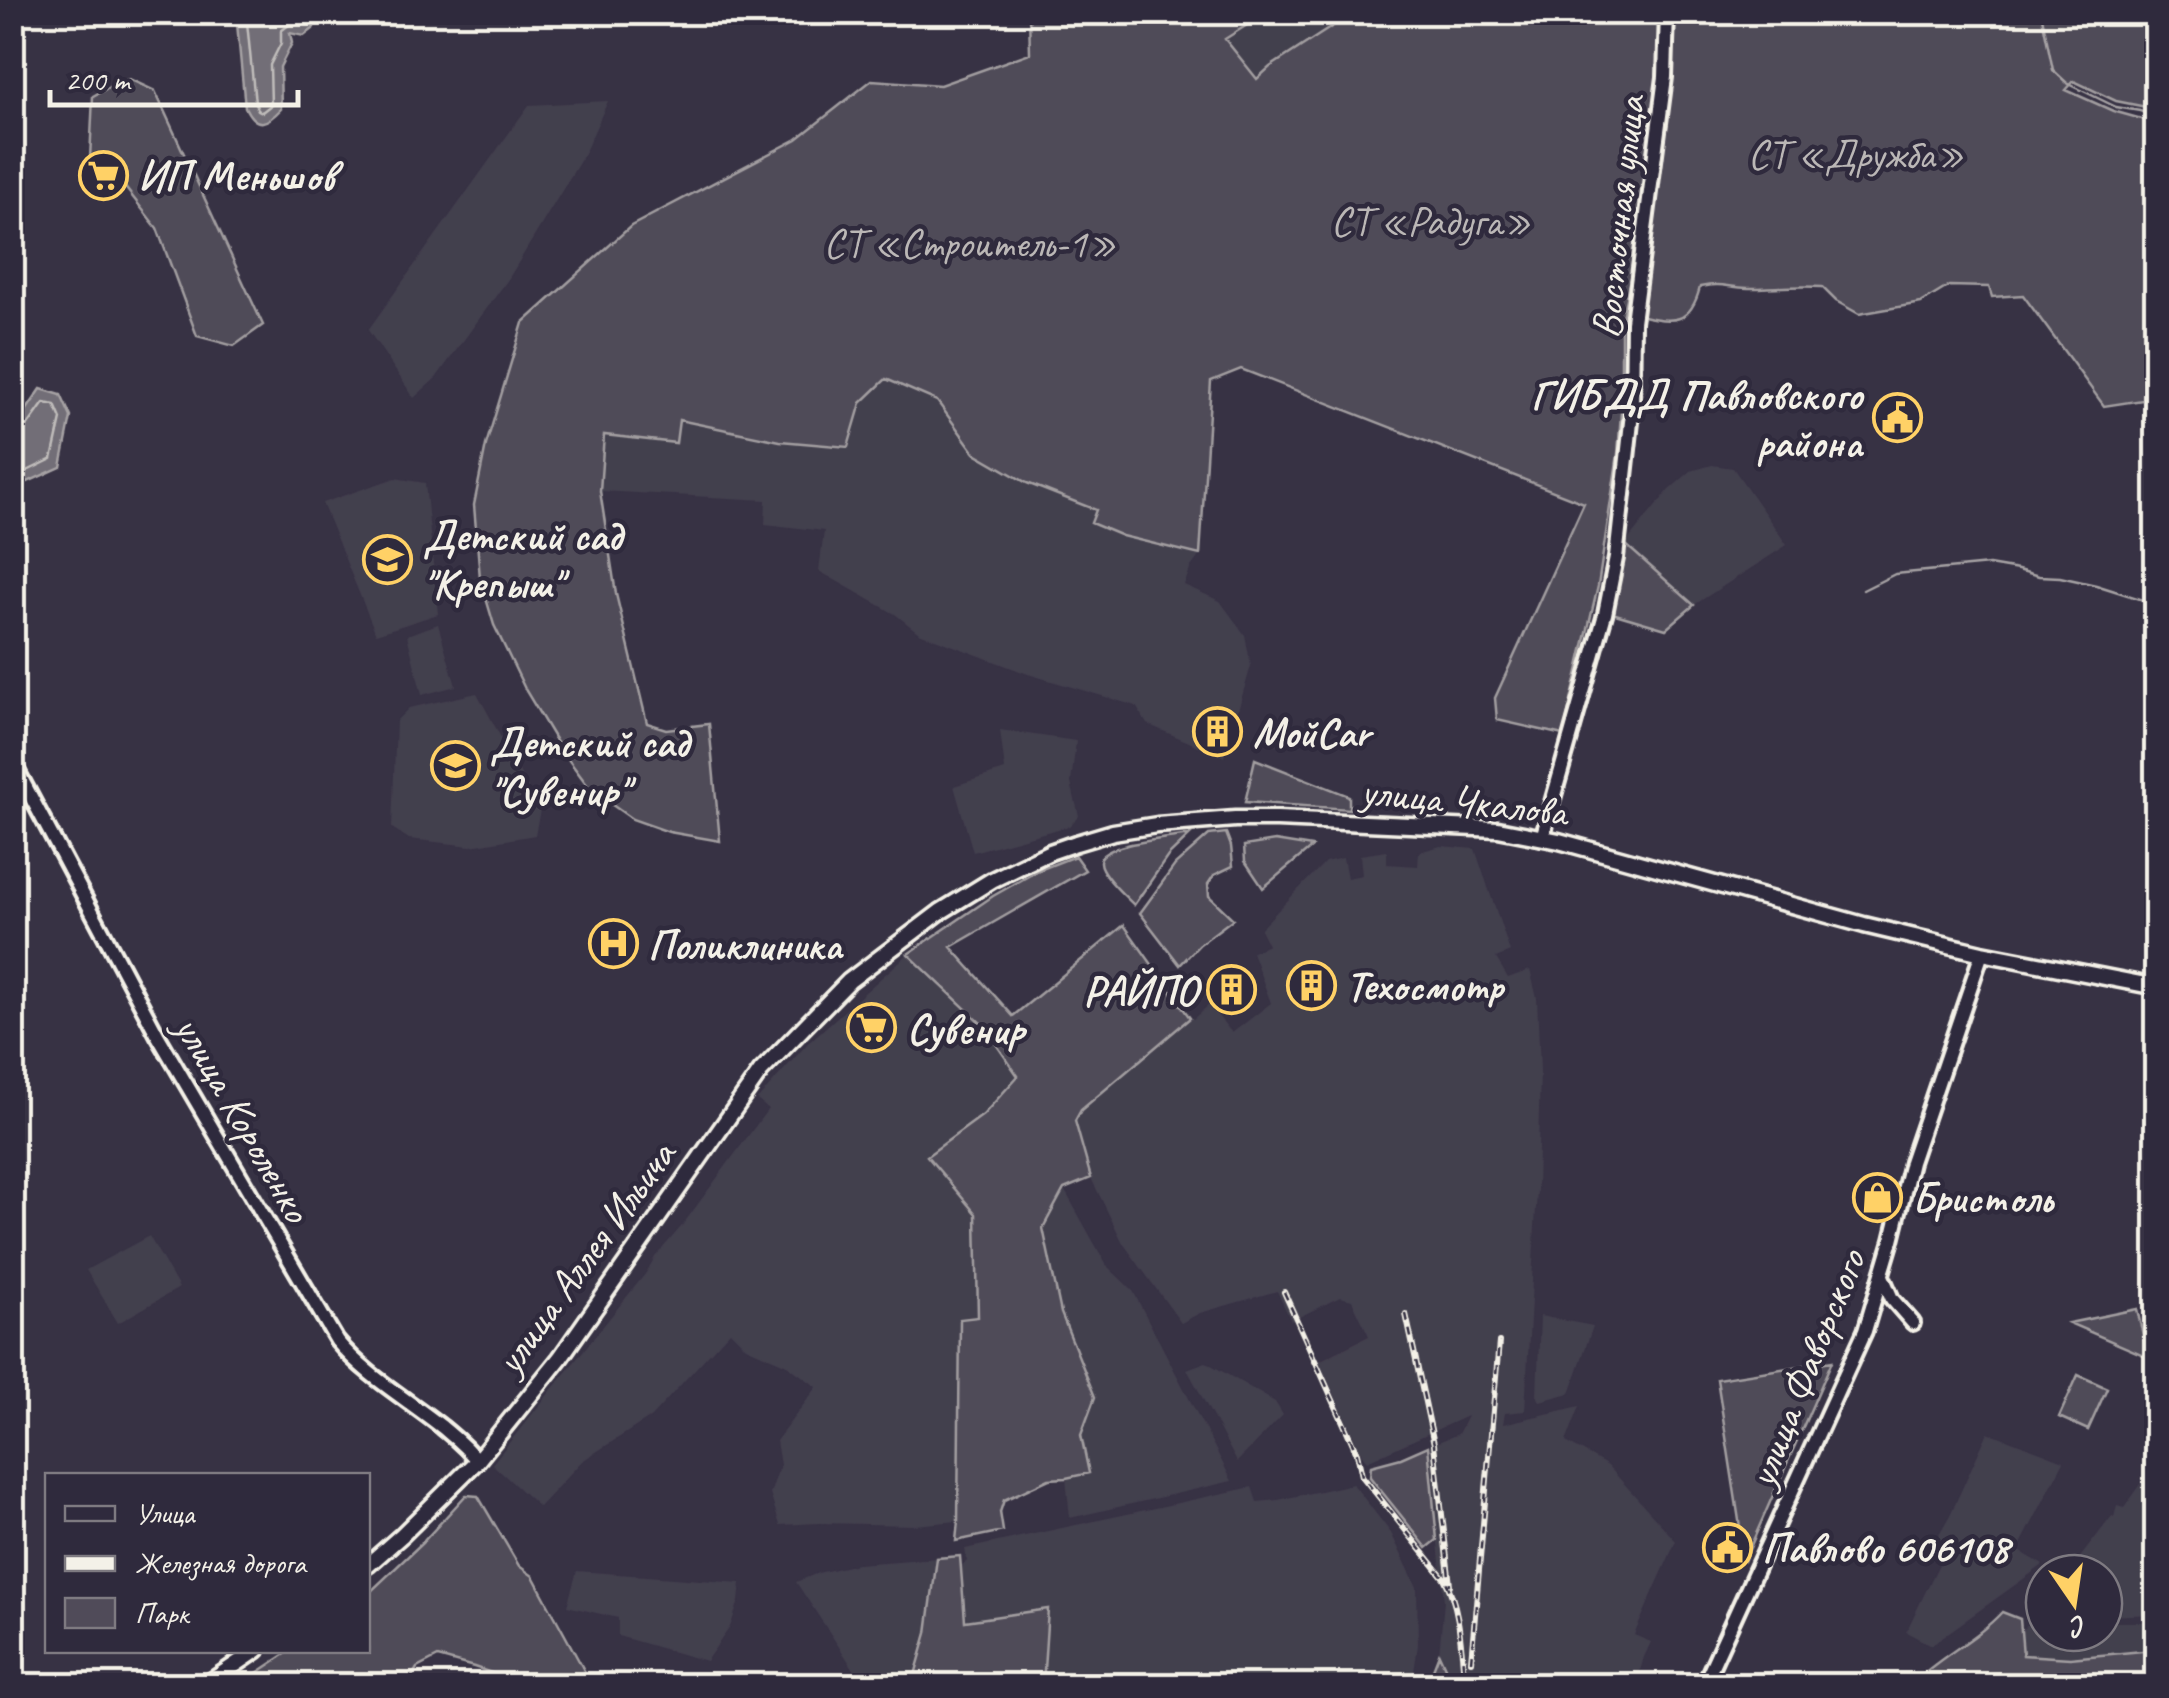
<svg xmlns="http://www.w3.org/2000/svg" width="2169" height="1698" viewBox="0 0 2169 1698" font-family="Caveat,sans-serif">
	<style>
		.built { fill: #433f4e }
		.green { fill: #504b59; stroke: #a29ea0; stroke-width: 2.5 }
		.water { fill: #726e77; stroke: #a6a2a4; stroke-width: 2.5 }
		.lines { fill: none; stroke-linecap: round; stroke-linejoin: round }
		.shore { stroke: #c0bdbb; stroke-width: 2.5 }
		.stream { stroke: #a6a2a4; stroke-width: 2.5 }
		.tertiary-casing { stroke: #f4f1e8; stroke-width: 20 }
		.secondary-casing { stroke: #f4f1e8; stroke-width: 21 }
		.tertiary { stroke: #2f2a3d; stroke-width: 12 }
		.secondary { stroke: #2f2a3d; stroke-width: 14 }
		.rail-casing { stroke: #f4f1e8; stroke-width: 6 }
		.rail { stroke: #2f2a3d; stroke-width: 2.5; stroke-dasharray: 8; stroke-linecap: butt }
		.labels { text-anchor: middle; stroke-width: 9; stroke-linejoin: round; paint-order: stroke }
		.park-label { font-size: 42px; fill: #bbb7b6; stroke: #2f2a3d }
		.poi-label { font-size: 42px; font-weight: bold; fill: #f4f1e8; stroke: #2f2a3d; text-anchor: start }
		.street-label { font-size: 42px; fill: #f4f1e8; stroke: #2f2a3d }
	</style>
	<rect width="100%" height="100%" fill="#373244"/>
	<filter id="ink" filterUnits="userSpaceOnUse"><feTurbulence type="fractalNoise" baseFrequency=".01" numOctaves="2"/><feDisplacementMap in="SourceGraphic" scale="20" xChannelSelector="R" yChannelSelector="G"/><feConvolveMatrix kernelMatrix="1 2 1 2 8 2 1 2 1" color-interpolation-filters="sRGB"/></filter>
	<g filter="url(#ink)">
		<path class="built" d="M1266,13H1353L1270,67L1257,79L1225,39Z
			M608,101L583,156L509,278L436,378L414,398L368,330L529,105Z
			M886,379L937,401L975,453L1027,483L1096,511L1091,523L1122,536L1200,555L1191,567L1184,585L1220,601L1245,635L1251,666L1224,757L1147,724L1136,706L1028,674L919,633L895,614L819,571L824,531L765,524L766,500L600,491L604,435L675,443L679,420L780,441L861,403Z
			M1712,465L1733,468L1787,545L1694,605L1625,544L1669,490L1691,471Z
			M395,478L425,483L438,614L376,634L322,503Z
			M438,624L456,686L422,695L407,635Z
			M477,693L540,810L535,835L471,846L409,839L392,828L396,721L409,708Z
			M1000,730L1076,741L1071,783L1079,816L1069,826L973,852L954,786L1005,770Z
			M1441,846L1475,849L1510,952L1496,958L1508,978L1530,970L1537,998L1540,1070L1537,1189L1525,1411L1505,1413L1503,1424L1580,1406L1566,1442L1608,1466L1676,1541L1634,1635L1651,1642L1644,1657L1636,1685H1436L1444,1601L1428,1446L1458,1434L1467,1416L1367,1461L1362,1455L1319,1361L1369,1336L1352,1300L1340,1297L1291,1321L1277,1291L1200,1313L1181,1323L1123,1243L1091,1178L1075,1121L1081,1110L1113,1081L1190,1018L1193,1019L1209,1005L1232,1033L1271,1003L1252,952L1268,945L1260,929L1325,862L1343,858L1347,878L1362,875L1360,855L1387,851V864L1418,866L1419,852Z
			M908,954L983,1025L1018,1076L983,1115L927,1156L976,1214L978,1318L960,1320L958,1521L914,1525L819,1523L780,1525L770,1494L780,1465L776,1441L817,1387L787,1365L746,1347L730,1331L651,1417L582,1461L539,1507L492,1464L646,1273L655,1257L681,1227L768,1109L757,1100L808,1043Z
			M1064,1189L1107,1266L1133,1291L1232,1481L1070,1518L1066,1478L1089,1473L1081,1435L1095,1397L1061,1313L1043,1228Z
			M149,1236L179,1288L118,1323L86,1270Z
			M1540,1316L1593,1326L1570,1393L1540,1401L1537,1396Z
			M1206,1362L1275,1402L1283,1415L1237,1462L1187,1369Z
			M1988,1432L2064,1461L2018,1550L2043,1565L1931,1645L1906,1632L1940,1562L1926,1557L1950,1515Z
			M2156,1455V1614L2104,1616V1573H2068L2112,1516L2114,1517L2117,1506L2124,1508L2154,1466L2150,1462Z
			M1353,1484L1391,1533L1417,1587L1418,1645L1412,1685H1043L1048,1610L964,1621L961,1566L967,1561L965,1549L1252,1487L1257,1502L1278,1500Z
			M937,1558L927,1633L913,1682L873,1683L859,1677L796,1582L818,1573L857,1564Z
			M577,1571L741,1583L739,1601L730,1627L706,1661L618,1636V1618L567,1606Z
			M2104,1622H2156V1650L2070,1658L2023,1655L2022,1631L2028,1623L2044,1624V1633H2104Z
			M2097,1679L2156,1681V1685L2087,1686Z"/>
		<path class="green" d="M1029,13H1266L1225,39L1257,79L1270,67L1353,13H1661L1660,76L1637,243L1621,323V412L1618,454L1598,586L1563,735L1497,720L1495,698L1584,503L1241,369L1211,381L1200,555L1122,536L1091,523L1096,510L1027,483L975,453L937,401L886,379L861,403L848,447L780,441L679,420L676,443L604,435L600,491L616,594L647,723L666,729L709,724L720,841L669,832L632,819L591,790L562,751L526,691L494,625L480,578L474,505L486,445L523,323L631,226L797,139L872,80L940,85L1030,53Z
			M1674,13H2156V109L2116,101L2074,81L2066,90L2113,111L2156,123V398L2104,406L2023,295L1992,297L1989,287L1949,286L1921,303L1859,314L1836,301L1822,287C1797,285 1773,288 1748,288C1728,288 1723,282 1700,287C1691,324 1673,324 1639,315L1672,78Z
			M129,79L155,91L263,325L234,346L197,336L157,228L124,186L110,154L90,159L93,96L115,84Z
			M1625,544L1694,605L1666,629L1612,613Z
			M1255,759L1349,796V809L1245,802Z
			M1226,833L1231,846L1233,866L1214,875L1208,884L1209,896L1233,919L1200,944L1180,965L1140,913L1175,865L1209,835Z
			M1190,835L1168,856L1134,905C1126,897 1099,873 1100,861C1101,843 1174,838 1190,835Z
			M1275,841L1312,847L1263,888L1245,861L1244,846Z
			M1075,856L1085,870L951,947L1013,1016L1124,925L1190,1018L1081,1110L1075,1121L1091,1178L1064,1189L1043,1228L1061,1313L1095,1397L1081,1435L1089,1473L1066,1478L1049,1479L1004,1500L1000,1512L1003,1531L956,1541L958,1521L960,1319L978,1317L976,1214L927,1156L983,1115L1018,1076L983,1025L908,954L993,896L1039,870Z
			M2137,1309L2148,1357L2069,1323Z
			M1832,1361L1745,1559L1717,1379Z
			M2078,1375L2107,1388L2088,1430L2059,1417Z
			M1428,1446L1437,1540L1427,1548L1370,1477L1371,1466L1401,1458Z
			M466,1495L478,1496L519,1566L533,1576L592,1685H527L474,1667L438,1657L417,1668L407,1685H239L290,1651L368,1650V1594L422,1543Z
			M960,1556L965,1621L1048,1609L1043,1685H1022L1008,1682L1007,1686L864,1685L859,1677L873,1683L913,1682L927,1633L937,1558Z
			M2002,1612L2020,1619L2023,1655L2070,1658L2153,1650H2156V1681L2097,1679L2087,1686L1911,1685C1938,1657 1975,1641 2002,1612Z
			M1439,1654L1453,1685H1427Z"/>
		<path class="water" d="M236,13H320L313,29L304,36L290,33L292,43L280,67L281,109C267,124 256,130 245,107Z
			M41,389L61,395L71,417L61,467L19,486L13,485V430Z"/>
		<g class="lines">
			<path class="shore" d="M246,12L255,103L258,110L262,112L271,105L270,65L281,43V31L290,24H304L309,12
				M12,434L24,431L44,403L55,405L61,419L52,459L19,475H12"/>
			<path class="stream" d="M2041,12L2053,70L2067,83L2116,107L2140,111L2156,117
				M1863,590L1895,574L1989,565L2018,570L2039,576L2060,577L2096,585L2156,604"/>
			<defs>
				<path id="tertiary" d="M12,761L158,1036L337,1341C366,1376 407,1399 442,1427C455,1438 467,1447 477,1461
					M1542,838L1605,614L1616,558L1632,413L1633,322L1665,77L1667,12
					M1882,1276L1892,1299L1913,1323
					M1703,1686L1865,1331L1892,1240L1911,1162L1982,953"/>
				<path id="secondary" d="M368,1565L402,1535L477,1461L560,1358L761,1071L849,981L940,912L992,880L1050,852L1076,843L1113,832L1157,825L1235,819H1277L1498,829L1559,841L1864,925L1982,953L2156,987
					M204,1686L257,1650"/>
			</defs>
			<use href="#tertiary" class="tertiary-casing"/>
			<use href="#secondary" class="secondary-casing"/>
			<use href="#tertiary" class="tertiary"/>
			<use href="#secondary" class="secondary"/>
			<defs>
				<path id="rail" d="M1284,1292L1357,1453L1362,1476L1444,1578C1461,1608 1461,1651 1465,1686
					M1406,1314L1434,1444L1450,1585
					M1471,1661L1499,1342"/>
			</defs>
			<use href="#rail" class="rail-casing"/>
			<use href="#rail" class="rail"/>
		</g>
	</g>
	<defs>
		<symbol id="supermarket-ring" viewBox="-11 -11 22 22"><circle r="9.5" fill="#2f2a3d" stroke="#ffd166" stroke-width="1.5"/><path d="M-6-5.5h2.5l.6 2H6L4.5 2H-2.5L-4.4-4H-6ZM-1.5 3.2a1.3 1.3 0 1 0 .1 0ZM3 3.2a1.3 1.3 0 1 0 .1 0Z" fill="#ffd166"/></symbol>
		<symbol id="civic-ring" viewBox="-11 -11 22 22"><circle r="9.5" fill="#2f2a3d" stroke="#ffd166" stroke-width="1.5"/><path d="M-.6-6.5H3V-4.5H.6V-3L4-1V1h2V6H-6V1h2V-1L-.6-3ZM-1.2 2.5V6h2.4V2.5Z" fill="#ffd166"/></symbol>
		<symbol id="school-ring" viewBox="-11 -11 22 22"><circle r="9.5" fill="#2f2a3d" stroke="#ffd166" stroke-width="1.5"/><path d="M0-5L7-2L0 1L-7-2ZM-4 1L0 2.5L4 1V4Q0 6-4 4Z" fill="#ffd166"/></symbol>
		<symbol id="building-ring" viewBox="-11 -11 22 22"><circle r="9.5" fill="#2f2a3d" stroke="#ffd166" stroke-width="1.5"/><path d="M-4-6H4V6H1V3H-1V6H-4ZM-2.5-4.3h1.7v1.8h-1.7ZM.8-4.3h1.7v1.8H.8ZM-2.5-1h1.7V.8h-1.7ZM.8-1h1.7V.8H.8Z" fill="#ffd166"/></symbol>
		<symbol id="hospital-ring" viewBox="-11 -11 22 22"><circle r="9.5" fill="#2f2a3d" stroke="#ffd166" stroke-width="1.5"/><path d="M-5-5h3v3.5h4V-5h3V5h-3V1.5h-4V5h-3Z" fill="#ffd166"/></symbol>
		<symbol id="shop-ring" viewBox="-11 -11 22 22"><circle r="9.5" fill="#2f2a3d" stroke="#ffd166" stroke-width="1.5"/><path d="M-5-2.5h2.3a2.7 3.5 0 0 1 5.4 0H5L5.5 6h-11ZM-1.5-2.5h3a1.5 2.3 0 0 0-3 0Z" fill="#ffd166"/></symbol>
	</defs>
	<g fill-rule="evenodd">
		<use href="#supermarket-ring" x="76" y="148" width="55" height="55"/>
		<use href="#civic-ring" x="1870" y="390" width="55" height="55"/>
		<use href="#school-ring" x="360" y="532" width="55" height="55"/>
		<use href="#building-ring" x="1190" y="704" width="55" height="55"/>
		<use href="#school-ring" x="428" y="738" width="55" height="55"/>
		<use href="#hospital-ring" x="586" y="916" width="55" height="55"/>
		<use href="#building-ring" x="1284" y="958" width="55" height="55"/>
		<use href="#building-ring" x="1204" y="962" width="55" height="55"/>
		<use href="#supermarket-ring" x="844" y="1000" width="55" height="55"/>
		<use href="#shop-ring" x="1850" y="1170" width="55" height="55"/>
		<use href="#civic-ring" x="1700" y="1520" width="55" height="55"/>
	</g>
	<g class="labels">
		<g class="park-label">
			<text x="1856" y="168">СТ «Дружба»</text>
			<text x="1431" y="235">СТ «Радуга»</text>
			<text x="970" y="257">СТ «Строитель-1»</text>
		</g>
		<g class="poi-label">
			<text x="138" y="190">ИП Меньшов</text>
			<text x="1862" y="409" text-anchor="end">ГИБДД Павловского<tspan x="1862" dy="48">района</tspan></text>
			<text x="423" y="550">Детский сад<tspan x="423" dy="48">"Крепыш"</tspan></text>
			<text x="1253" y="747">МойCar</text>
			<text x="490" y="757">Детский сад<tspan x="490" dy="48">"Сувенир"</tspan></text>
			<text x="648" y="959">Поликлиника</text>
			<text x="1346" y="1000">Техосмотр</text>
			<text x="1197" y="1005" text-anchor="end">РАЙПО</text>
			<text x="907" y="1043">Сувенир</text>
			<text x="1912" y="1212">Бристоль</text>
			<text x="1762" y="1562">Павлово 606108</text>
		</g>
		<g class="street-label">
			<text transform="translate(1617 217) rotate(-84)" y="15">Восточная улица</text>
			<text transform="translate(1464 800) rotate(6)" y="15">улица Чкалова</text>
			<text transform="translate(244 1118) rotate(60)" y="15">улица Короленко</text>
			<text transform="translate(584 1257) rotate(-54)" y="15">улица Аллея Ильича</text>
			<text transform="translate(1805 1368) rotate(-68)" y="15">улица Фаворского</text>
		</g>
	</g>
	<rect width="2169" height="1698" fill="none" stroke="#2f2a3d" stroke-width="50"/>
	<rect x="25" y="25" width="2119" height="1648" fill="none" stroke="#f4f1e8" stroke-width="4" filter="url(#ink)"/>
	<rect x="45" y="1473" width="325" height="180" fill="#2f2a3d" stroke="#7e7a81" stroke-width="2.5"/>
	<rect x="65" y="1506" width="50" height="15" fill="#2f2a3d" stroke="#7e7a81" stroke-width="2.5"/>
	<text x="135" y="1523" font-size="30" fill="#f4f1e8">Улица</text>
	<rect x="65" y="1556" width="50" height="15" fill="#f4f1e8" stroke="#7e7a81" stroke-width="2.5"/>
	<text x="135" y="1573" font-size="30" fill="#f4f1e8">Железная дорога</text>
	<rect x="65" y="1598" width="50" height="30" fill="#504b59" stroke="#7e7a81" stroke-width="2.5"/>
	<text x="135" y="1623" font-size="30" fill="#f4f1e8">Парк</text>
	<g transform="translate(2074 1603) rotate(167)"><circle r="48" fill="#2f2a3d" stroke="#7e7a81" stroke-width="2.5"/>
	<path d="M0-8L18 38L0 25L-18 38Z" fill="#ffd166"/>
	<text y="-15" font-size="28" font-weight="bold" text-anchor="middle" fill="#f4f1e8">С</text>
	</g>
	<path d="M50 90v15h248v-15" fill="none" stroke="#f4f1e8" stroke-width="5"/>
	<text x="65" y="90" font-size="30" fill="#f4f1e8" stroke="#2f2a3d" stroke-width="8" paint-order="stroke">200 m</text>
</svg>
